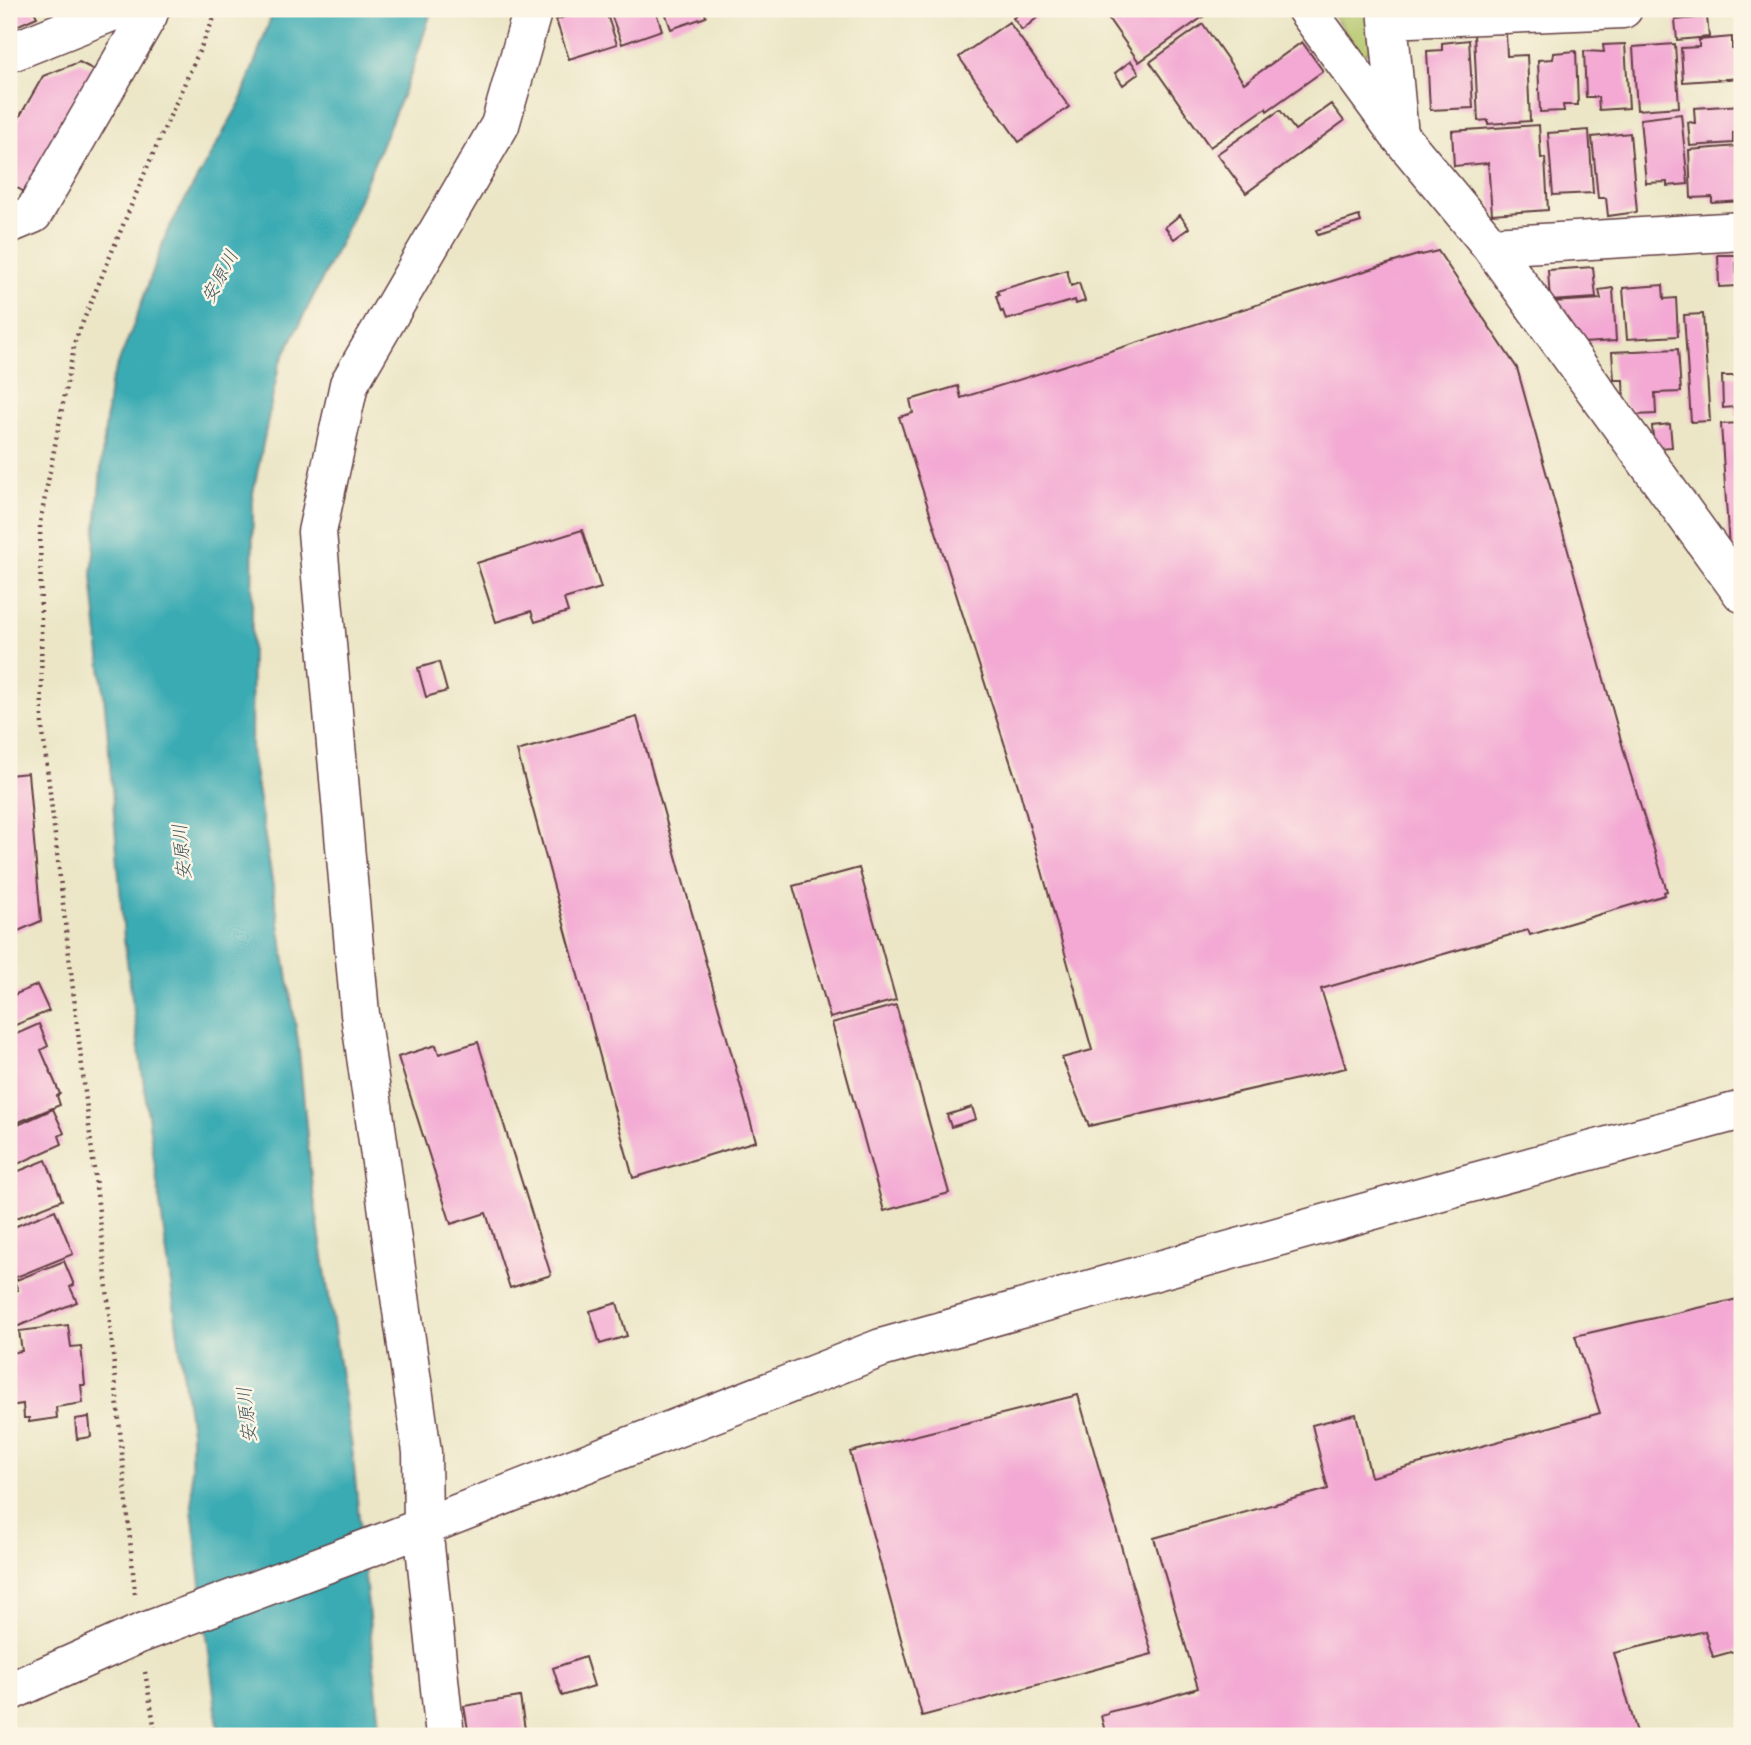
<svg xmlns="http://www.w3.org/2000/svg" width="1751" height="1745" viewBox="0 0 1751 1745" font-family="Mali,'Klee One',sans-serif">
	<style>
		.green { fill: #b3c66a; stroke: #7e724a; stroke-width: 2 }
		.water { fill: #3aabb3; stroke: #42656f; stroke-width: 2 }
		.building { fill: #f3a9d3 }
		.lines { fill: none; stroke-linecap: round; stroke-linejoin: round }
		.minor-casing { stroke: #623d42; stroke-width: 41 }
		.path { stroke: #623d42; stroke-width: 4.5; stroke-dasharray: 2 5; stroke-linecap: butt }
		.minor { stroke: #fff; stroke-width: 38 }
		.labels { text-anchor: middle; stroke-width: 5; stroke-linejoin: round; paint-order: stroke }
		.water-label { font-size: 19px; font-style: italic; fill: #445761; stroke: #fcf5e5 }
	</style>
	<rect width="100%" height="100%" fill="#fcf5e5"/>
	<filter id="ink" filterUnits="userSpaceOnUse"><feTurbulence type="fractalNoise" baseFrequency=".0143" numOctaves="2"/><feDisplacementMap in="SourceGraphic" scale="14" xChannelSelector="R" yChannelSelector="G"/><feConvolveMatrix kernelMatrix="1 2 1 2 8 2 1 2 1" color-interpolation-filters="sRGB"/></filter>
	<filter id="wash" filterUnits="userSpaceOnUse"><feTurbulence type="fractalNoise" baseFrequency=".00686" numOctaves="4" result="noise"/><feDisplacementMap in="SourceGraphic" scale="28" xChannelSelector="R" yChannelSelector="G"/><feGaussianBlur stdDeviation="1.57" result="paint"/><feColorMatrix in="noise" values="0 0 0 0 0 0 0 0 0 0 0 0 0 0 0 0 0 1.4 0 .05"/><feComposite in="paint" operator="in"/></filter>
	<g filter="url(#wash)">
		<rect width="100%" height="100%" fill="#ece6c7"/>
		<path class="green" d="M1329,9H1373L1375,49L1361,55Z"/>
		<path class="water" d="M274,9H432L411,74L344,235L279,365L253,493L251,751L298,1041L311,1178L352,1448L381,1736H219L192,1509L191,1431L124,939L107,726L92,576L102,457L110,384L134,324L167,232L240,103Z"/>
		<g id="blocks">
			<path class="building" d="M9,9H33L37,17L12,28L9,21Z
				M573,9H605L617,44L569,59L556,20L574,13Z
				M609,9H655L662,30L622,44Z
				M664,9H704L706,17L671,29Z
				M1026,9H1039L1043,13L1022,30L1013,18Z
				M1122,9H1214L1139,62L1108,18Z
				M1707,17L1709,37L1677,40L1675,20Z
				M1009,22L1069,107L1019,142L959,57Z
				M1203,24L1244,83L1302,42L1323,71L1267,111L1266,108L1210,147L1150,62Z
				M1506,33L1507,56L1527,55L1530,121L1488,124V120L1478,121L1474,34Z
				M1732,37V49H1742V78L1683,82L1681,48L1699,47V40Z
				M1469,40L1473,108L1430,110L1427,51L1442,50V43Z
				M1625,44L1629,108L1599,110L1598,97H1586L1584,51L1604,52L1603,45Z
				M1675,44L1679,107L1637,110L1633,47Z
				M1576,51L1578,105H1563L1564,111L1540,112L1538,60L1553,59L1554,53Z
				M1131,61L1139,73L1123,85L1115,73Z
				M79,62L104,75L31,196L9,183V135L43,76Z
				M1331,104L1344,121L1246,193L1217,154L1280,110L1295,130Z
				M1742,105V132L1733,133V143L1690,146L1688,122L1695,123L1694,108Z
				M1681,114L1688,184L1667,186V182L1646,183L1640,119Z
				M1539,125L1541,158H1545L1548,210L1492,214L1488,163L1454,166L1452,131Z
				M1589,130L1593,193L1553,195L1548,133Z
				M1630,133L1637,212L1608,216L1606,198H1598L1592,137Z
				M1738,146L1739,165L1742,164V201L1712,203V197L1691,198L1689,150Z
				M1180,215L1189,228L1174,239L1165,227Z
				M1359,216L1361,222L1318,235L1316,230Z
				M1438,251L1517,368L1629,769L1667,891L1664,892L1665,895L1530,935L1528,930L1321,989L1346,1068L1089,1126L1062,1058L1092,1050L1020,792L899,417L913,413L910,400L958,386L961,398L1345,277L1421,254L1422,255Z
				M1718,255H1736L1737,286L1719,287Z
				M1593,267L1596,298L1550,301L1548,270Z
				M1067,270L1071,286L1079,283L1085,301L1076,304L1075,300L1006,320L1003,311L1001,312L996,296L999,295L997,291Z
				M1663,285L1664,299L1676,298L1678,336L1627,339L1623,288Z
				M1613,288L1616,341L1582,343L1551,302L1601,299L1599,290Z
				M1703,314L1710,421L1691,422L1684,315Z
				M1678,349L1681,392L1655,393L1656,414L1634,415L1624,403L1623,380H1614L1612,352Z
				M1722,376H1742V414L1735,415L1734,407L1723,408Z
				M1742,423V563L1729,548L1721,424Z
				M1670,424L1672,447L1654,448L1652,426Z
				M582,530L601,588L564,599L568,612L535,622L531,611L496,622L477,563Z
				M439,662L447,691L426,697L418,668Z
				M14,712L17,742L9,746V714Z
				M637,717L756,1141L633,1178L517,751Z
				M28,773L41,921L9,935V775Z
				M859,868L896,1000L830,1018L793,886Z
				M37,985L49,1011L13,1026L14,1028L9,1030V997Z
				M896,1005L949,1193L884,1211L832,1023Z
				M39,1024L48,1046L41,1050L60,1094L57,1096L60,1105L9,1126V1030L12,1036Z
				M478,1042L551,1275L510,1288L486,1213L451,1224L398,1057L436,1045L439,1054Z
				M972,1107L976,1119L951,1127L947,1115Z
				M53,1109L64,1133L59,1136L62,1144L9,1168V1129Z
				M46,1160L62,1200L9,1221V1175Z
				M55,1210L73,1254L9,1280V1229Z
				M64,1261L74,1285L70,1287L77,1302L9,1330V1294L18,1290L14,1281Z
				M1742,1298V1649L1713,1657L1705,1631L1614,1653L1638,1736H1106L1101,1716L1108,1714V1712L1151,1702L1198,1688L1154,1538L1328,1489L1312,1425L1356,1414L1371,1477L1600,1413L1575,1336Z
				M617,1303L627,1336L600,1344L590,1311Z
				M68,1325L71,1347L81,1346L85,1385H81L83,1403L56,1407L57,1418L29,1422V1418H24L23,1404L9,1406V1353L22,1351L19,1331Z
				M1078,1395L1152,1654L922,1716L850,1452Z
				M89,1417L91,1437L77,1439L75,1419Z
				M585,1657L594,1686L562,1696L553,1668Z
				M520,1697L526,1736H469L464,1706Z"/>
		</g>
	</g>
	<g filter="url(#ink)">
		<use href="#blocks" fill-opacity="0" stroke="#623d42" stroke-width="2"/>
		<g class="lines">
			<defs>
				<path id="minor" d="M1306,9L1398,134
					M1387,9L1399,135L1491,246L1742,593
					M1388,19L1623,9
					M9,53L119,9
					M9,224L33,214L148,15L150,9
					M1491,246L1742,231
					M9,1692L139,1634L395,1538L881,1348L1463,1185L1742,1110
					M445,1736L423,1527L422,1452L360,1014L317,532L349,384L500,125L533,9"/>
			</defs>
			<use href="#minor" class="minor-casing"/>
			<path class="path" d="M135,1594L103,1246L42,724L40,523L75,341L145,172L218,9
				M145,1672L156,1736"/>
			<use href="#minor" class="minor"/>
		</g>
	</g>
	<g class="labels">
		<g class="water-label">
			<text transform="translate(219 276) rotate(-62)" y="7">安原川</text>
			<text transform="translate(181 852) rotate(-95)" y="7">安原川</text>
			<text transform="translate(246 1415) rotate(-96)" y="7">安原川</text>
		</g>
	</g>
	<rect width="1751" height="1745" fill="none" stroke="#fcf5e5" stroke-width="35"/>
</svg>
